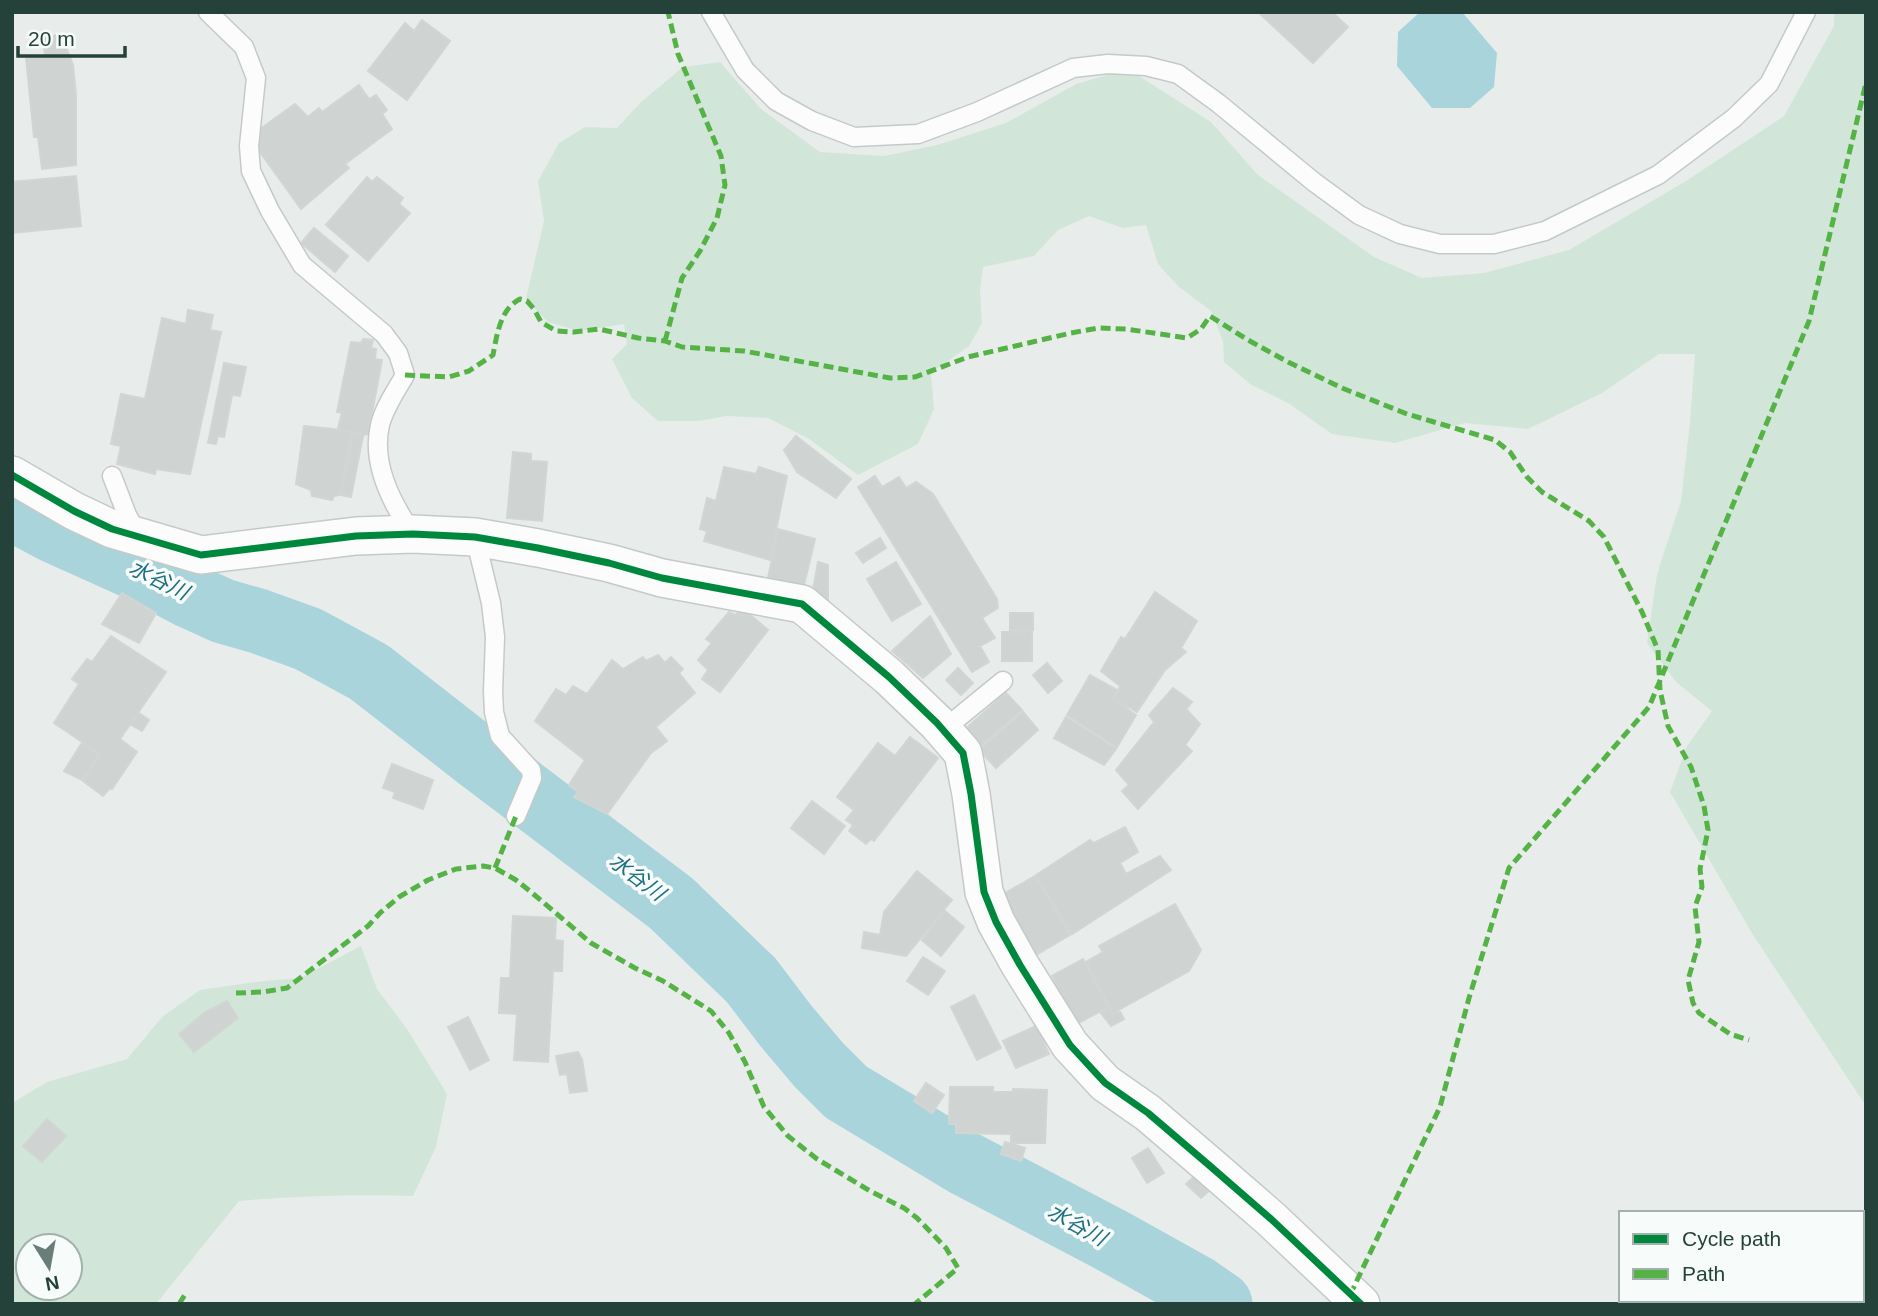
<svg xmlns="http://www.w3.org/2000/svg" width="1878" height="1316" viewBox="0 0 1878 1316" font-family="Arial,'Noto Sans JP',sans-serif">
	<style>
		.green { fill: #d1e6d8; fill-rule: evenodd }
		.water { fill: #a9d4db }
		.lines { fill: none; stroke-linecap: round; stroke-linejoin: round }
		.river { stroke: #a9d4db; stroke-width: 65 }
		.building { fill: #cfd4d2; stroke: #d1d6d4; stroke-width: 2 }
		.service-casing { stroke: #c5cac8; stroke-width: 21 }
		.minor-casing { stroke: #c5cac8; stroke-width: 40 }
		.service { stroke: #fcfcfc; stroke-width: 18 }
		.minor { stroke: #fcfcfc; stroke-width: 37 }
		.quiet { stroke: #55b346; stroke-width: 5; stroke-dasharray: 10 5; stroke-linecap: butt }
		.cycleway-casing { stroke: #f7fbf9; stroke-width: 11 }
		.cycleway { stroke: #00873e; stroke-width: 7 }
		.labels { text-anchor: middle; stroke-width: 7; stroke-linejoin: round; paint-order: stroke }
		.water-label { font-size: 21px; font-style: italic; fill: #1c6f80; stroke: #f7fbf9 }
	</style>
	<rect width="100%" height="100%" fill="#e8edeb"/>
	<path class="green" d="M1834,12H1866V1106L1753,935L1670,792L1687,746L1712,711L1676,682L1647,643L1657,574L1681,501L1690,422L1695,354H1659L1602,393L1528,429L1465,423L1395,443L1332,434L1288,403L1250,384L1224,362L1223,341L1211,311L1179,287L1158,264L1146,225L1123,228L1089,216L1058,230L1034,256L983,267L980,290L982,323L969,346L931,373L934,409L918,444L858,475L809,439L768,418L726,416L699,421H658L632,398L612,359L627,344L624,324L579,331L548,322L526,299L544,221L538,181L559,143L585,127L617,128L641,102L683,67L720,62L761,109L820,152L884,156L937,145L1006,123L1076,84L1128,69L1211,122L1258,175L1374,257L1422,278L1484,273L1569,250L1686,181L1784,116L1834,26Z
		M361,946L377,989L407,1029L447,1094L436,1147L413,1196C354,1194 297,1196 239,1201L156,1304H12V1103L47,1082L127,1059L162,1017L200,990L255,982L300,978ZM28,1246H70V1288H28Z"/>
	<path class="water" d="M1420,12H1462L1497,53L1494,87L1470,108H1432L1397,66L1398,32Z"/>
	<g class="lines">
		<path class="river" d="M12,508L53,530L133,566L190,596L223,611L258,621L308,639L369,672L478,757L671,903L751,980L786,1026L819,1065L846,1092L964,1163L1109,1239L1197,1288L1220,1304"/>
	</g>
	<path class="building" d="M1258,12H1332L1348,27L1313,63Z
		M422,20L450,41L407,100L368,71L405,23L414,31Z
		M57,35L65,45L73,65L76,95V165L42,169L38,137H34L26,58L45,56L43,38Z
		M359,85L369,99L376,95L387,110L382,114L392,129L345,164L349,168L301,209L257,148L260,129L295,104L308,117L319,108L322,112Z
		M76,176L81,226L13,233L12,182Z
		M367,177L372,182L377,177L403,198L399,204L410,213L368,261L326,225Z
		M314,228L348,256L335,272L301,243Z
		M188,310L213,315L210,330L221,332L190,474L156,469L155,474L117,464L121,446L111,444L121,394L145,399L162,318L186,324Z
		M363,339L373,340L371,348L376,349L375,359L382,360L368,434L364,435L338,428L342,413L337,412L351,342L361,343Z
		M224,363L246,367L240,396L232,395L224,437L218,436L216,444L208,443Z
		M304,426L333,429L352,433L340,495L334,496L332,500L312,496L311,490L296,484Z
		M353,434L363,436L351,497L341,495Z
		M796,436L851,479L836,498L797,472L784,450Z
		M513,452L531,454V461L547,462L542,521L507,518Z
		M724,467L756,474L759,467L787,476L770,560L704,541L707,531L700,529L707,498L716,501Z
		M875,476L882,487L899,477L906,488L916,482L933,494L997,599L998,608L982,618L995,638L980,646L989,662L972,672L858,487Z
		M778,529L815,539L803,589L767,583Z
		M880,538L886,548L863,563L856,553Z
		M818,562L828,565V602L813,590Z
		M896,562L921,604L892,621L867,579Z
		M1155,592L1197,621L1181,648L1186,652L1165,670L1137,712L1115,699L1120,686L1101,671L1121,637L1125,639Z
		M122,593L156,613L139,643L102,624Z
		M743,609L768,630L720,692L702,679L708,670L698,660L712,643L706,639L729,612L735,615Z
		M1010,613H1033V630H1010Z
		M930,616L951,654L923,678L892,651Z
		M1002,632H1032V661H1002Z
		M111,636L166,672L120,739L137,752L112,789L110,788L103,796L83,781L100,754L54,723L79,684L72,679L87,659L92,662Z
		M658,655L665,663L671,657L683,669L679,673L695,693L656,727L667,741L651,753L607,814L574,797L578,792L569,785L585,760L535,721L556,689L566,695L573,686L587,694L612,660L623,669L643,657L646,661Z
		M1047,663L1062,681L1048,693L1033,675Z
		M958,668L973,683L961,695L946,680Z
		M1090,675L1117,690L1113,699L1136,715L1117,747L1067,715Z
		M1173,688L1192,702L1186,709L1200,724L1185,745L1192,751L1138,809L1122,791L1129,785L1116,770L1154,722L1149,715Z
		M1006,693L1022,710L978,748L963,731Z
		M1023,712L1038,730L996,768L979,750Z
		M139,713L149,720L142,731L131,725Z
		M1066,717L1116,749L1104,765L1054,738Z
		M910,737L938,758L874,841L871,839L866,844L849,831L853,825L846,820L854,810L837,797L878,743L895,756Z
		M82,743L99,755L82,780L64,771Z
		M392,764L433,780L423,809L393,798L395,792L383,788Z
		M812,801L845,826L824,854L791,828Z
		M1125,827L1138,852L1120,863L1126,874L1160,856L1171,870L1072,934L1036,875L1090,840L1094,843Z
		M917,871L952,900L906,956L862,948L864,932L880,935L884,912Z
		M1035,876L1070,935L1036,955L1000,896Z
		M1175,904L1201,950L1189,971L1113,1013L1086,962L1103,952L1099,946Z
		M945,911L964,927L941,956L922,940Z
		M513,916L556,918L555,940L563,941L562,971H553L548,1062L514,1060L517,1014L499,1013L501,978H510Z
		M923,957L945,971L928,995L907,981Z
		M1083,959L1108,1007L1077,1024L1052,976Z
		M974,995L1001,1048L977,1060L951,1007Z
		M227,1001L238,1018L194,1052L179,1034L205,1012Z
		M1109,1008L1113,1014L1120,1012L1124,1019L1111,1026L1101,1013Z
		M468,1017L489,1060L470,1070L448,1027Z
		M1036,1026L1049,1054L1016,1068L1003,1041Z
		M578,1052L582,1059L587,1091L570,1093L567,1074L560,1075L556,1056Z
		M926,1083L944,1095L932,1113L914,1101Z
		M950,1087H993V1092H1013V1089L1047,1090L1045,1143H1011V1134L956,1133V1124H949Z
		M47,1119L66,1136L42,1162L23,1146Z
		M1005,1142L1025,1148L1021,1161L1001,1154Z
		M1148,1148L1164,1173L1147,1183L1132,1158Z
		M1197,1174L1211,1189L1201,1198L1186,1184Z
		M1631,1300H1656L1657,1304H1632Z"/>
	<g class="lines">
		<defs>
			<path id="service" d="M208,12L244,47L256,78L249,146L251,171L270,211L302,265L384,334L398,353L405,375C396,391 384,408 380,425C371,463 392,504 413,534
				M711,12L745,70L776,101L812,121L854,137L918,134L977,112L1073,68L1108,64L1146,66L1178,74L1218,103L1314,182L1359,215L1400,234L1440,244H1494L1545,231L1658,175L1734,118L1769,84L1806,12
				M112,476L127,515L137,534
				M475,537L491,603L495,637L493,691L494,712L500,736L531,770L532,778L516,816
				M943,730L1003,681"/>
			<path id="minor" d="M12,475L74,511L112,529L201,555L356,536L413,534L475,537L538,548L609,563L662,578L802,604L889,677L937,723L963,753L971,794L984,892L996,922L1020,965L1070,1045L1105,1083L1148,1113L1210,1166L1271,1219L1361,1304"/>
		</defs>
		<use href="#service" class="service-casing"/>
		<use href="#minor" class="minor-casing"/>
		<use href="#service" class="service"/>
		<use href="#minor" class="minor"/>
		<path class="quiet" d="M665,341L682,278L700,251L717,218L725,185L721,156L678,54L668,12
			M405,375L449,377L469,371L493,355C497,335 500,309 520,299L527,301L534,309L541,322L556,331L574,332L599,329L638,338L665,341L682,347L744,351L890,378L915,377L968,357L1071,333L1098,328L1126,329L1187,338L1201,329L1210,316L1248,340L1288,362L1342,388L1407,414L1495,440L1510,452L1527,477L1542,492L1589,521L1604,537L1642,612L1658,650L1660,690L1668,726L1691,767L1704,806L1708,830L1700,869L1702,887L1695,907L1699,942L1688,980L1693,1003L1699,1013L1730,1034L1749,1040
			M495,868L516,816
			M236,993L263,992L287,988L368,926L380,913L399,897L428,880L456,869L483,866L495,868L516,880L531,892L591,943L635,968L663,981L711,1011L729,1033L745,1062L764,1107L788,1136L817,1159L870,1191L904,1208L917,1218L946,1248L958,1268L915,1304
			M1350,1295L1440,1107L1469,998L1509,868L1649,707L1809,321L1866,83
			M179,1304L186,1293"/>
		<defs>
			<path id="cycleway" d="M12,475L74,511L112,529L201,555L356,536L413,534L475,537L538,548L609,563L662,578L802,604L889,677L937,723L963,753L971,794L984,892L996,922L1020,965L1070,1045L1105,1083L1148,1113L1210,1166L1271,1219L1361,1304"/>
		</defs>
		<use href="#cycleway" class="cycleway-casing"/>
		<use href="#cycleway" class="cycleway"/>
	</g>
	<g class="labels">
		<g class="water-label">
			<text transform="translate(159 580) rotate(26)" y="7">水谷川</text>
			<text transform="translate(637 877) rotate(37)" y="7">水谷川</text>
			<text transform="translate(1077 1225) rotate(29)" y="7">水谷川</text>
		</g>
	</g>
	<rect width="1878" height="1316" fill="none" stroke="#24423a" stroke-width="28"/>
	<rect x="1619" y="1211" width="245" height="91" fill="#f7fbf9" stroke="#a3b1ad" stroke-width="2"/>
	<rect x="1633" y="1234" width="35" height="10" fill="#00873e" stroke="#a3b1ad" stroke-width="2"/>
	<text x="1682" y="1246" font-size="21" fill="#24423a">Cycle path</text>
	<rect x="1633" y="1269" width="35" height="10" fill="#55b346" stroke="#a3b1ad" stroke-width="2"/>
	<text x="1682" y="1281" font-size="21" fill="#24423a">Path</text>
	<g transform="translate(49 1267) rotate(169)"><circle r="33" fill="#f7fbf9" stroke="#a3b1ad" stroke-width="2"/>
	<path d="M0-5L12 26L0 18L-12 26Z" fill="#697e78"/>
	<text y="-10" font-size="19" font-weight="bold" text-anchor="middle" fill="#24423a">N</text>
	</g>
	<path d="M18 46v10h107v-10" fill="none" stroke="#24423a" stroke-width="3.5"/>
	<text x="28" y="46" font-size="21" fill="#24423a" stroke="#f7fbf9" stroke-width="5" paint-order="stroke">20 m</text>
</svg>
